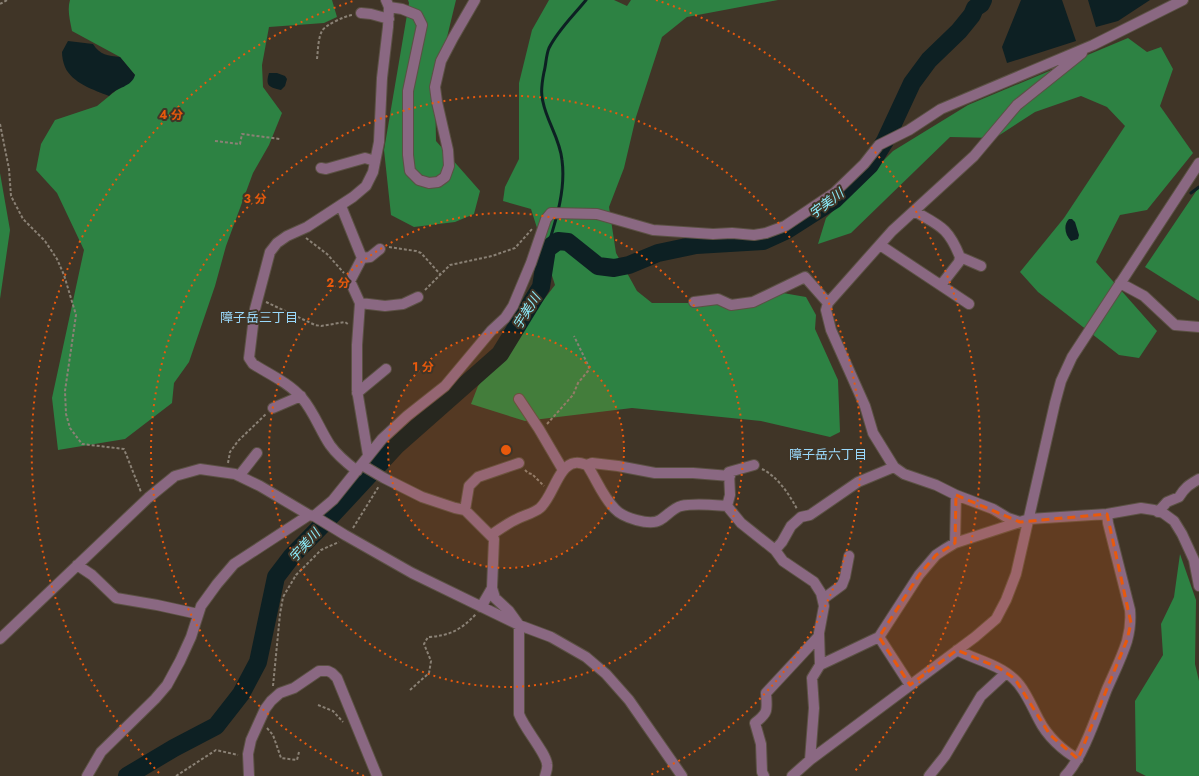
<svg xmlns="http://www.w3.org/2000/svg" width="1199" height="776" viewBox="0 0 1199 776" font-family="Jost,'Noto Sans JP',sans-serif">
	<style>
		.forest { fill: #2d8243 }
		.water { fill: #0d2023 }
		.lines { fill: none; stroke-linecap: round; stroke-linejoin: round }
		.stream { stroke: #0d2023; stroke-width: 3 }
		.river { stroke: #0d2023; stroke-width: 18 }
		.minor-casing { stroke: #5b5144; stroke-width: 12 }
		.path { stroke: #8a8175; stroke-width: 2; stroke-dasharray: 3 2; stroke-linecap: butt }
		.minor { stroke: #8a6882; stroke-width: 10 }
		.marked { fill: #e8590c; fill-opacity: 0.2; stroke: #e8590c; stroke-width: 3; stroke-dasharray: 8 5; stroke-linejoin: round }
		.ring { fill: none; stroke: #e8590c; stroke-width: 2; stroke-dasharray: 2 4 }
		.labels { text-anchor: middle; stroke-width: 4; stroke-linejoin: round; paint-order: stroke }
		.water-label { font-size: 13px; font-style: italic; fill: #8becfa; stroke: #403527 }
		.neighbourhood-label { font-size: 13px; fill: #9ad9fb; stroke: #403527 }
		.centre { fill: #e8590c; stroke: #403527; stroke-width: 2 }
		.ring-label { font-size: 12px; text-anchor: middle; font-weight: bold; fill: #e8590c; stroke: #403527; stroke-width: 4; stroke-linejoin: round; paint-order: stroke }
	</style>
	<rect width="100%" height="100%" fill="#403527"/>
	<path class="forest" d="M70,0H332L337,17L324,23L269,27L262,65L263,87L282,113L269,145L253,173L226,246L215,286L189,362L174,383L172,403L125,439L58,450L52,398L84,250L57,193L36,170L41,144L55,120L97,106L135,75L120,57L72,31C70,20 67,10 70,0Z
		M408,0H456L435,87L436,141L480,191L474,214L455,222L414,227L391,215L384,150L409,3Z
		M549,0H614L627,6L631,0H778L687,17L662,37L636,117L624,168L609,207L616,253L637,291L652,303H747L783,293L806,297L816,315L815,329L838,380L840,432L830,437L761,421L632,408L525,421L471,404L478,386L555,285L531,209L503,201L505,187L519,159V83L532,30Z
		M1128,38L1147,52L1161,47L1173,69L1160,106L1193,153L1147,210L1120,215L1096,262L1157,331L1139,358L1119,355L1038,292L1020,272L1064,218L1125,126L1107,107L1081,96L1035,112L995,138L950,137L851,233L818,244L826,218L893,151L968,105Z
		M0,173L10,230L0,299Z
		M1199,187V301L1145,267Z
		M1180,554L1196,600L1195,664L1199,681V776H1146L1136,771L1135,701L1163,655L1161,624L1174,597Z"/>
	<path class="water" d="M1021,0H1062L1076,41L1007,63L1002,47Z
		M1088,0H1150L1118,21L1096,27Z
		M68,41L93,44C100,55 108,56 120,57L135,75C132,87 117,87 109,96C94,90 72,83 65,67C63,62 62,57 62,52Z
		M269,73H277L285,76L287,79L285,86L281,90C269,87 265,86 269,73Z
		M1069,219H1072L1075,222L1079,235L1078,239L1071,241C1065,235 1063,225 1069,219Z"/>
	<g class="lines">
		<path class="stream" d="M1191,193L1199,187
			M547,249C556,220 566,190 562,160C560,139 547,122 543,102C540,93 542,82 544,72C546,65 546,55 549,48C558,30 573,16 586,0"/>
		<path class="river" d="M127,776L174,748L216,726L241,694L258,662L276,577L292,556L333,514L397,445L500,354L541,287L547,249L558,241L568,242L598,266L614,268L629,265L658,253L696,245L763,241L787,230L834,200L870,165L885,141L912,83L929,60L959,31L972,15L975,8L981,4L983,0"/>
		<defs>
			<path id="minor" d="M389,7L402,9L417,15L422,25L408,91V155L410,171L419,180L429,183L438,182L445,177L449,166L448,150L437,102L435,87L441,61L453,38L475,0
				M361,13L371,14L389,19
				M321,168L326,169L365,158L375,161
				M341,206L362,258L350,281L360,303L357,345V390L368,455
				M914,211C940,226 948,227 960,257L959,262L941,285
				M880,245L969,304
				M960,257L981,266
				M362,258L370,257L380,249
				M1120,283L1144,296L1175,325L1199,327
				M694,302L718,299L731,305L753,302L805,277L828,303
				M360,303L385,306L403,304L418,297
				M357,393L386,369
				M519,399L539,429L563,470
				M273,408L301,396
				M362,465L384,478L422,497L455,508L465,510L494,539L492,588L481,607
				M587,465L592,463L618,466L655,473H693L730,476
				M357,471C348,464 337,455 330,445C320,430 314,412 302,398C289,383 269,374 253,364L249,358L255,309L270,252L277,243L287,236L307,227L353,197L366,186L373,172L379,142L382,78L388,27L389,7L386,0
				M239,476L257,453
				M956,495L993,509L1008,518L1020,522
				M727,506L730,495L729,472L754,465
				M465,510L469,486L478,477L519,463
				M1158,512L1167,502L1179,497C1185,487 1189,485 1199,479
				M314,516L333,500L382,439L407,416L445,386L491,331L505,318L513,306L531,263L546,219L551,213L597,214L653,230L713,234L732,233L754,235L766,233L785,226L834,193L864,164L879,145L909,130L941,109L1093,45L1183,0
				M491,535C500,529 508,523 517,519C525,515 534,513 540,508C553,497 558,465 575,463C579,462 584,464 587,465C597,480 602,496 615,509C623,518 650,526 660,520C667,516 673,508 681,506C695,503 712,505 727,506L741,523L775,550L783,561L814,582L821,593L824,606L819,633L820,665
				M955,543L956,495L936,485L904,474L894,467L873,433L865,406L831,330L826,310L828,303L892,231L974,156L1017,105L1082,53
				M775,550L782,542L791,526L801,517L810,515L858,482L894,467
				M77,565L92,575L116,598L157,605L198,614
				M492,588L495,598L509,611L519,625V714C524,728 546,753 547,764C548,768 546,772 545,776
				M823,599L842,585L845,577L849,556
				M879,637L910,685
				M0,639L148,498L175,476L200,469L235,474L260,486L309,515L314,516L345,535L412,573L519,625L551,637L586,657L606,674L629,700L682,776
				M957,650C976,660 998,664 1014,679C1025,689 1032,707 1039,720C1047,736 1063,751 1078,759
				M810,760L814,708L812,678L820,665L879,637L919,575L936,555L945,549L955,543L1029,519L1107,514L1141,508L1154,510L1163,513L1174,521L1182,534L1194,560L1199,586
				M87,776L101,752L155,699L167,685L180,661L191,637L201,606L217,584L234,564L309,515
				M249,776L248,754L251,740L265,709L271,701L280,693L294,688L319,671H328L332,673L337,678L377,776
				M764,776L762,772L761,744L755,723C769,712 767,710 766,693L819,636
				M792,776L810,760L975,637L996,619L1006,600L1016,574L1055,403L1061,381L1072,357L1199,163
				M929,776L945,756L981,696L1006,673
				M1065,776C1083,758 1097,714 1107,689C1114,673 1122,657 1127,641C1130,630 1131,621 1130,610L1108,523L1107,514"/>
		</defs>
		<use href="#minor" class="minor-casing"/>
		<path class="path" d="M0,4L7,0
			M317,59C318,51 318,38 322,31C325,25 345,16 352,15
			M0,124L9,169L11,196L23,219L45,241L57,259L64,275L76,315L65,391L66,414L70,428L82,444L124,449L141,492
			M215,141L240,144L242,134L280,139
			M306,238L327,254L344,273
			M389,247L416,251L421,253L440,274
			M425,290L450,265L492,256L515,248L533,228
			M266,302L315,325L321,326L345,322L349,325
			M547,424L573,395L578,383L588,371L589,367L574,336
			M228,463L230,452L238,441L266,414
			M762,469C778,477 789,494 797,509
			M525,470L528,473L532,474L544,486
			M353,528L379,486
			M273,686L280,614L283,597L296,575L321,550L339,542
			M410,690L429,673L431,661L424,644L428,637C449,636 461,630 476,614
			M318,705L333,711L343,722
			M267,728L273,735L281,758L297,760L299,752
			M176,776L216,750L238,755"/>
		<use href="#minor" class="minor"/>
	</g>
	<path class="marked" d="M956,495L1020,522L1107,514L1131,623L1127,640L1078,759L1050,735L1015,679L999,668L957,650L910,685L879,637L919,575L936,555L955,543Z"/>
	<circle cx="506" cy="450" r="118" fill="#e8590c" fill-opacity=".12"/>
	<g class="ring">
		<circle cx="506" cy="450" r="118"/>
		<circle cx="506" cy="450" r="237"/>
		<path d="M364 776A355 355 0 1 1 648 776"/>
		<path d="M159 773A474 474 0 0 1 356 0M656 0A474 474 0 0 1 853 773"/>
	</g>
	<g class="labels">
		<g class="water-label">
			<text transform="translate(826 203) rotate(-37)" y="5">宇美川</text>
			<text transform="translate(526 311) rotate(-58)" y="5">宇美川</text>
			<text transform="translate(304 545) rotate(-48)" y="5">宇美川</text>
		</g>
		<g class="neighbourhood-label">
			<text x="259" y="322">障子岳三丁目</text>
			<text x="828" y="459">障子岳六丁目</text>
		</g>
	</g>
	<circle cx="506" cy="450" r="6" class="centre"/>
	<g class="ring-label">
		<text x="171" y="119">4 分</text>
		<text x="255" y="203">3 分</text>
		<text x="338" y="287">2 分</text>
		<text x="423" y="371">1 分</text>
	</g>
</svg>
